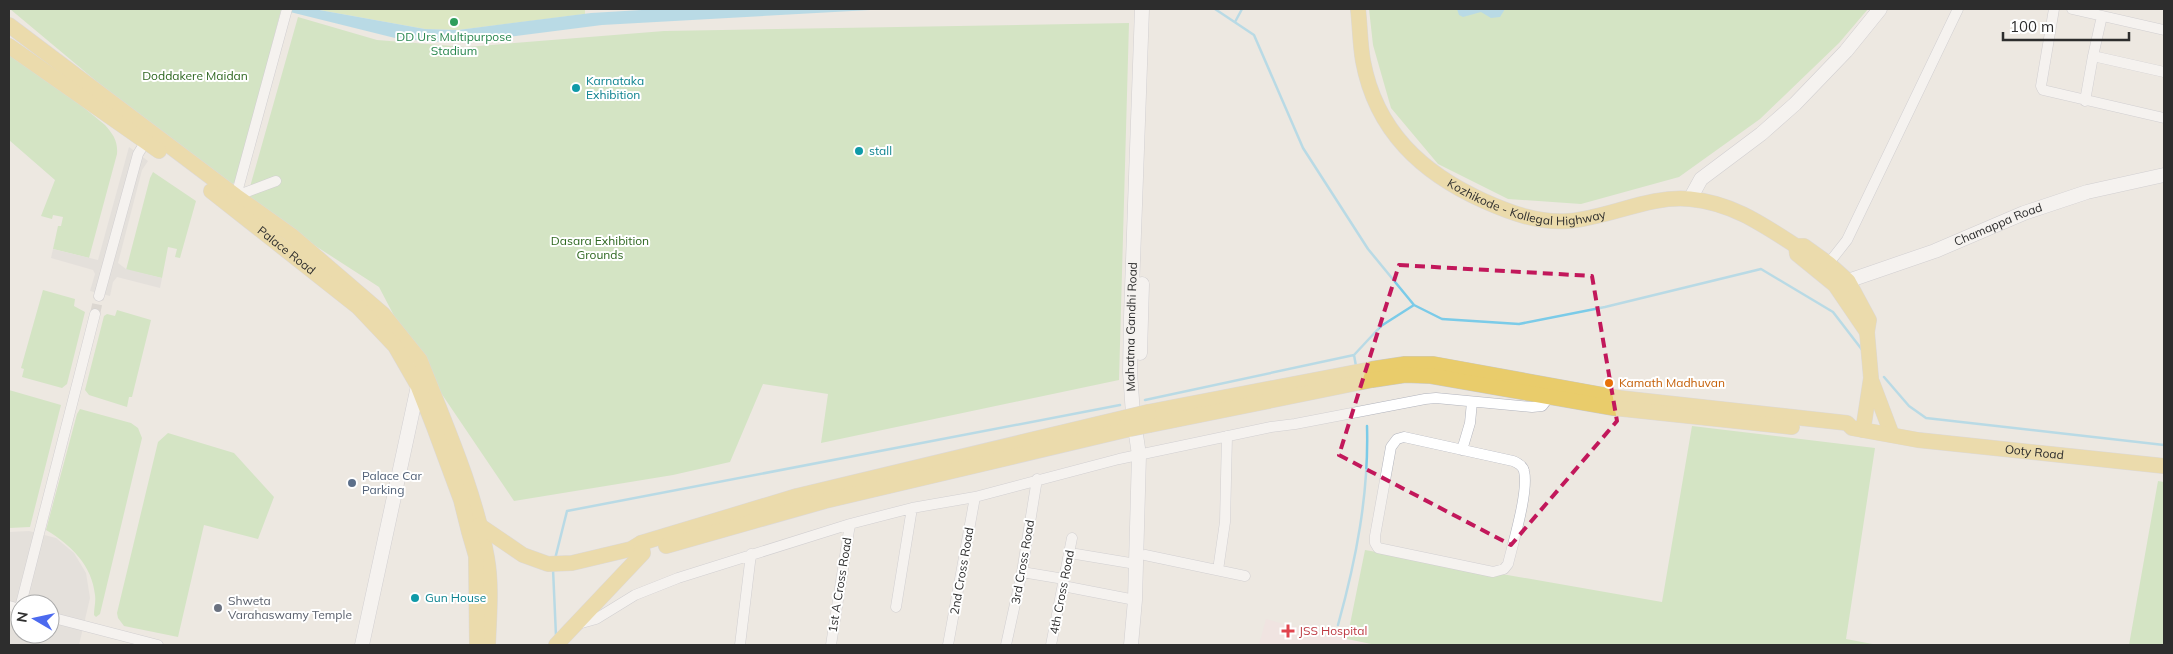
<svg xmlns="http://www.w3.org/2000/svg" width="2173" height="654" viewBox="0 0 2173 654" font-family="Mulish,sans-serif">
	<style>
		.medical { fill: #f3dfe0 }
		.green { fill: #b6e0a1 }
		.pitch { fill: #c7e69e }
		.plaza { fill: #dad7d3; fill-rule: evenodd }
		.water { fill: #7bcbe8 }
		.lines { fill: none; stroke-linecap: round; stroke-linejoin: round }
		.stream { stroke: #7bcbe8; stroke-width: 2.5 }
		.street-tunnel { stroke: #c7c3bd; stroke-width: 10; stroke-dasharray: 10 5; stroke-linecap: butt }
		.street-casing { stroke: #b1b3bc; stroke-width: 11 }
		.secondary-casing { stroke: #b1b3bc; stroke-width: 15 }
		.primary-casing { stroke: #c8c8c8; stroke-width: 16 }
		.street { stroke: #fff; stroke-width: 10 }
		.secondary { stroke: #fff; stroke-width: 14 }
		.primary { stroke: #e9cc6b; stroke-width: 15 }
		.primary-bridge-casing { stroke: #c8c8c8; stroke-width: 16; stroke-linecap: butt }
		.primary-bridge { stroke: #e9cc6b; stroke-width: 15 }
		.marked { fill: none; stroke: #c2185b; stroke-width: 4; stroke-dasharray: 10 6; stroke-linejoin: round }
		.leisure-dot { fill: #2e9e5b; stroke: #fff; stroke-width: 2 }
		.culture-dot { fill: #0f9aa8; stroke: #fff; stroke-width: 2 }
		.food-dot { fill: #e8710a; stroke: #fff; stroke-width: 2 }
		.service-dot { fill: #5c6f8a; stroke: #fff; stroke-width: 2 }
		.worship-dot { fill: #6b7280; stroke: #fff; stroke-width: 2 }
		.health-dot { fill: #e0444e; stroke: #fff; stroke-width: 2 }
		.labels { text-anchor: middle; stroke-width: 4; stroke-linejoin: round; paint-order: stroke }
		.leisure-label { font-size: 12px; fill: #27864d; stroke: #fff }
		.park-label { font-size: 12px; fill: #2e6720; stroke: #fff }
		.culture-label { font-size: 12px; fill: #0d838f; stroke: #fff; text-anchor: start }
		.street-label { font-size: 12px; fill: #2d2d2d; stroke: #fff }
		.food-label { font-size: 12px; fill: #c56008; stroke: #fff; text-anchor: start }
		.service-label { font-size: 12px; fill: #4e5e75; stroke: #fff; text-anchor: start }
		.worship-label { font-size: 12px; fill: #5b616d; stroke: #fff; text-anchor: start }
		.health-label { font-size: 12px; fill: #be3a42; stroke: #fff; text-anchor: start }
	</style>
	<rect width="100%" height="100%" fill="#ede8e1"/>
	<path class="medical" d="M1266,619L1280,623L1376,645H1259Z"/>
	<path class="green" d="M10,9H278L281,10L237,179L232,185L223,187Z
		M1369,9H1868L1839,43L1760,119L1679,177L1581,204L1508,199L1438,164L1391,108L1373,45Z
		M298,17L377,40L466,47L664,31L1129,23L1119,380L821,443L828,394L763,384L730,462L673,475L514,501L412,350L379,287L246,201Z
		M9,46L105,125C113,134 118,141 117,154L89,258L53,249L58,226H61L63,217L53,215L52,219L41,216L55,180L9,140Z
		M153,172L196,201L180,258L175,257L177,249L168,247L162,278L126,270L150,178Z
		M43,290L75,299L74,306L85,312L67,384L62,388L22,377L24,369L21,368Z
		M117,310L151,320L132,397H129L127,407L89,395L85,390L104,316L107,314L115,316Z
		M9,390L61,405L30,527L9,528Z
		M80,409L131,423L138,428L142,438L100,614L96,617L94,615C94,608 96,602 95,595C92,565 71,545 46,530L77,414Z
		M1692,426L1875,448L1846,639L1878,645H1376L1347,639L1365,550L1662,602Z
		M168,433L234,453L274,497L258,539L204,525L178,637L124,626L118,618L117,613L158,442Z
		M2158,481L2164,482V645H2129Z"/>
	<path class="pitch" d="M314,9H585V14L458,30L425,29Z"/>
	<path class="plaza" d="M129,147L148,161L142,170L118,263L126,269L162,278L160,288L117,277L113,282L110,296L90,291L95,274L93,270L51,258L53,249L98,260Z
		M29,531L56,538L74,553L86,573L90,598L79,645H9V532ZM20,604H50V634H20Z"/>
	<path class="water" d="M278,9H314L425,29L458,30L591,13L658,9H1059H888L602,25L476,41L442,42L399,39Z
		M1457,9H1505L1500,17L1491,18L1481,12L1463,17L1459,15Z"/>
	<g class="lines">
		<path class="stream" d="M1215,9L1254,35L1303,148L1368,249L1414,305L1442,319L1519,324L1605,307L1761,269L1833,312L1863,351
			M1235,22L1242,9
			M1354,355L1356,366
			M1884,377L1909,406L1926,418L2164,445
			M1145,400L1354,355L1381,326L1414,305
			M555,559L567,511L1120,405
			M553,569L556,636
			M1338,625C1356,560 1369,494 1367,426"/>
		<path class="street-tunnel" d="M95,314L99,296"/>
		<defs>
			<path id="street" d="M2054,9L2041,86L2043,90L2164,118
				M2072,9L2164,30
				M2102,16L2093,56L2164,72
				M2085,101L2093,56
				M236,196L287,9
				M236,196L276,181
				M1825,268L1847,240L1958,9
				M99,296L138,154L146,141
				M1404,437L1513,461C1518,463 1523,466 1524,471C1529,491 1513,543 1508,564L1504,569L1493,572L1378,548L1375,543V536L1391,447L1397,439Z
				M1462,450L1470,423L1472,402
				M1070,553L1136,564
				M1145,555L1245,576
				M1218,570L1225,522L1227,436
				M1022,572L1064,579
				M1063,586L1135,600
				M21,604L95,314
				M9,606L20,609
				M896,607L912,508
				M50,617L158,645
				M578,624L596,619L635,595L678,578L850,524L912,508L975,497L1119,459L1271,427L1295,424L1425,399L1436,398L1532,407L1542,406L1549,397
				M740,645L751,554
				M831,645L850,524
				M948,645L975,497
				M1006,645L1022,572L1037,479
				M1051,645L1072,538"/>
			<g id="secondary">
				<path d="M1690,199L1701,179L1761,134L1795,104L1846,51L1880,9"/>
				<path id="s1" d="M1839,284L1935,251L2024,213L2087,192L2164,175"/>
				<path d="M1140,353L1142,284"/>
				<path d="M362,645L418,386"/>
				<path id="s2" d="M1131,645L1135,600L1139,455L1133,414L1130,372L1131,317L1142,9"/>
			</g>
			<g id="primary">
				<path id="s3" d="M1358,9C1360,26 1360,44 1363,61C1376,131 1422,173 1484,201C1511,213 1538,223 1568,221C1609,218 1649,195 1690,199C1732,203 1762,224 1796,246H1804L1829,264L1848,281L1869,320L1867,332L1871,378L1863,430"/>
				<path d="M9,25L236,196L291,235L383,314L420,360C445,424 475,490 487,558C492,586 489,617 488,645"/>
				<path d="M9,46L159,151"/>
				<path id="s4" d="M211,191L358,307L395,346L418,386L434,427L461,500L469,532L476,556L477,645"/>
				<path d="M1796,246L1797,254L1835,285L1867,332"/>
				<path d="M1872,382L1892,435"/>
				<path id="s5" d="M1148,412L1372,369L1405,364H1433L1620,398L1847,423L1852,428L1918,440L2164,466"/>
				<path d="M1150,425L1372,380L1405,375L1431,376L1614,408L1792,427"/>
				<path d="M479,525L523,555L548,564L572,563L631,549L641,543L797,496L1127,417"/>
				<path d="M666,546L825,501L1130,429"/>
				<path d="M556,645L643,553L641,543"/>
			</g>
		</defs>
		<use href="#street" class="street-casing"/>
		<use href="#secondary" class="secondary-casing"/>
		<use href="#primary" class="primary-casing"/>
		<use href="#street" class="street"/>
		<use href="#secondary" class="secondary"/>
		<use href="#primary" class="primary"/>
		<defs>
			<path id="primary-bridge" d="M1127,417L1148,412
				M1130,429L1150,425"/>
		</defs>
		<use href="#primary-bridge" class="primary-bridge-casing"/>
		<use href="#primary-bridge" class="primary-bridge"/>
	</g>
	<path d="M0 0H2173V654H0ZM1399,265L1592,276L1617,421L1511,545L1339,455Z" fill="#ede8e1" fill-opacity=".55" fill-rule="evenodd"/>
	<path class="marked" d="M1399,265L1592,276L1617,421L1511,545L1339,455Z"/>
	<circle class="leisure-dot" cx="454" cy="22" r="5"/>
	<g class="culture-dot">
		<circle cx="576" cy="88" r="5"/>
		<circle cx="859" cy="151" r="5"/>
		<circle cx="415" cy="598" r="5"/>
	</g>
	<circle class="food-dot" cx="1609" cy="383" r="5"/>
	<circle class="service-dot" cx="352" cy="483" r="5"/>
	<circle class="worship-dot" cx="218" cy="608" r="5"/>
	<path class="health-dot" d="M1285.5 623.5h5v5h5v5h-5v5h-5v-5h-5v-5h5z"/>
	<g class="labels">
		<g class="leisure-label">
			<text x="454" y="41">DD Urs Multipurpose<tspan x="454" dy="14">Stadium</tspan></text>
		</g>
		<g class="park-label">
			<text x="195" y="80">Doddakere Maidan</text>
			<text x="600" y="245">Dasara Exhibition<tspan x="600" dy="14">Grounds</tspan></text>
		</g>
		<g class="culture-label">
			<text x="586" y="85">Karnataka<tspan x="586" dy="14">Exhibition</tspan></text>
			<text x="869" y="155">stall</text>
			<text x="425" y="602">Gun House</text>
		</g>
		<g class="street-label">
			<text dy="4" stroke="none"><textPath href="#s3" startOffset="288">Kozhikode - Kollegal Highway</textPath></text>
			<text dy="4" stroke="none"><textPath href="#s1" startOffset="170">Chamappa Road</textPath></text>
			<text dy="4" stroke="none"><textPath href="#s4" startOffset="96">Palace Road</textPath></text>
			<text dy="4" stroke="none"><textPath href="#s2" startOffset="319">Mahatma Gandhi Road</textPath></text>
			<text dy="4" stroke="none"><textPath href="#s5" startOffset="899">Ooty Road</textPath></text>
			<text transform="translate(1023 562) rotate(-80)" y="4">3rd Cross Road</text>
			<text transform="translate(962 571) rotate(-80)" y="4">2nd Cross Road</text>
			<text transform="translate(840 585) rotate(-81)" y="4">1st A Cross Road</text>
			<text transform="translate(1062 592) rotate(-79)" y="4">4th Cross Road</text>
		</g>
		<g class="food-label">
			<text x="1619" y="387">Kamath Madhuvan</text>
		</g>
		<g class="service-label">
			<text x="362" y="480">Palace Car<tspan x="362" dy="14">Parking</tspan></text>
		</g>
		<g class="worship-label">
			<text x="228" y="605">Shweta<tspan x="228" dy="14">Varahaswamy Temple</tspan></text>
		</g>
		<g class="health-label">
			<text x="1299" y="635">JSS Hospital</text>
		</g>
	</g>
	<rect width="2173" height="654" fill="none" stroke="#2d2d2d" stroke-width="20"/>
	<g transform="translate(35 619) rotate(279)"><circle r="24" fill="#ffffff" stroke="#ababab"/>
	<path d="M0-4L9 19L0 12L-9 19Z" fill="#4c6aef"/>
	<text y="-8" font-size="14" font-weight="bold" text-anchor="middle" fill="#2d2d2d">N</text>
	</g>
	<path d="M2003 32v8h126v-8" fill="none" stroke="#2d2d2d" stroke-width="2.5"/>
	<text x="2010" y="32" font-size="15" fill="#2d2d2d" stroke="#ffffff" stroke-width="4" paint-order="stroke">100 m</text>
</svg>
